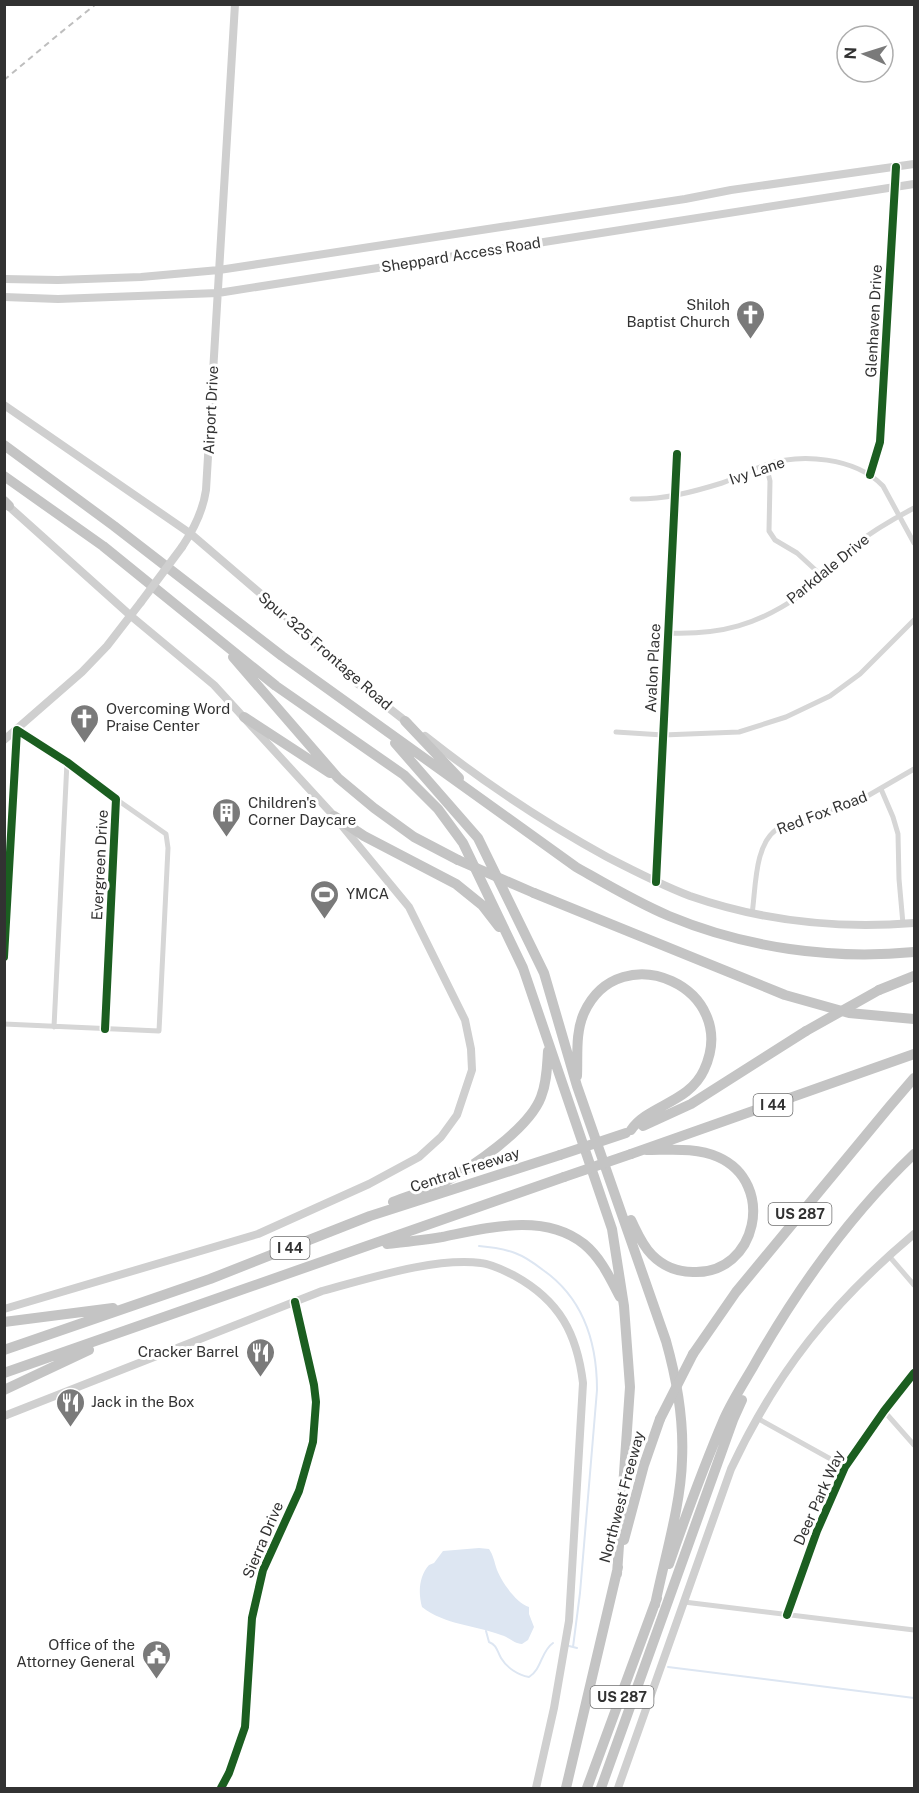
<svg xmlns="http://www.w3.org/2000/svg" width="919" height="1793" viewBox="0 0 919 1793" font-family="'Public Sans',sans-serif">
	<style>
		.water { fill: #dde6f2 }
		.lines { fill: none; stroke-linecap: round; stroke-linejoin: round }
		.stream { stroke: #dde6f2; stroke-width: 2 }
		.street { stroke: #d6d6d6; stroke-width: 5 }
		.secondary { stroke: #cfcfcf; stroke-width: 8 }
		.highway { stroke: #c4c4c4; stroke-width: 10 }
		.rail { stroke: #bebebe; stroke-width: 2; stroke-dasharray: 6 4.5; stroke-linecap: butt }
		.secondary-bridge { stroke: #cfcfcf; stroke-width: 8 }
		.highway-bridge { stroke: #c4c4c4; stroke-width: 10 }
		.cycleway-casing { stroke: #fff; stroke-width: 11 }
		.cycleway { stroke: #1b5e20; stroke-width: 8 }
		.labels { text-anchor: middle; stroke-width: 6; stroke-linejoin: round; paint-order: stroke }
		.shield { fill: #fff; stroke: #707070; stroke-width: 1.5 }
		.shield-label { font-size: 14px; font-weight: bold; fill: #323232 }
		.street-label { font-size: 15px; fill: #323232; stroke: #fff }
		.poi-label { font-size: 15px; fill: #323232; stroke: #fff; text-anchor: start }
	</style>
	<rect width="100%" height="100%" fill="#fff"/>
	<path class="water" d="M479,1548L489,1549C493,1555 494,1560 496,1567C500,1580 516,1603 529,1607V1614L534,1627L528,1640L522,1644C514,1644 509,1637 501,1635C475,1625 445,1625 422,1607C418,1593 419,1576 429,1565L434,1563L443,1551Z"/>
	<g class="lines">
		<path class="stream" d="M479,1246C491,1247 504,1249 515,1253C526,1257 534,1263 543,1270C583,1298 597,1343 597,1390L580,1593L573,1647
			M486,1631L489,1642C497,1645 497,1651 501,1658C507,1668 518,1675 529,1677C542,1669 541,1651 553,1643
			M569,1646L577,1648
			M668,1667L914,1698"/>
		<path class="street" d="M766,465L770,481L769,531L775,540L797,553L822,576
			M870,475L880,442L896,167
			M632,499C663,500 693,492 722,483C737,478 751,470 765,465C801,453 855,457 883,486L914,543
			M668,633C721,635 758,625 802,594C820,581 835,562 852,547C871,532 893,519 914,508
			M616,732L663,735L739,732L786,717L830,696L860,674L914,620
			M881,789L893,817L898,834L899,879L903,924
			M656,882L677,454
			M752,914C756,888 754,845 777,829L864,798L914,769
			M4,957L17,730L67,762L116,799L105,1029
			M4,1024L159,1031L168,848L166,834L116,799
			M54,1027L67,762
			M889,1256L914,1285
			M884,1411L914,1445
			M757,1418L845,1467
			M684,1602L914,1630
			M787,1615L817,1531L845,1467L884,1411L914,1373
			M221,1788L229,1773L245,1727L252,1618L263,1570L299,1491L313,1442L316,1402L314,1385L295,1302"/>
		<path class="secondary" d="M4,279L58,280L141,277L219,270L685,199L731,190L914,164
			M4,297L58,299L218,293L914,184
			M4,405L191,534L275,606L358,684L408,723
			M182,547C194,529 203,511 206,490L235,4
			M425,736C482,781 543,822 607,857C634,871 661,885 690,896C762,921 839,929 914,923
			M4,740L82,672L107,646L141,602
			M4,1309L258,1234L369,1184L419,1157L441,1137L457,1115L472,1070L471,1049L465,1020L409,907L334,816L214,685L131,616L5,503
			M4,1416L322,1291C368,1279 434,1257 481,1263C492,1264 505,1271 515,1276C560,1301 577,1334 583,1383L569,1621L554,1708L536,1788
			M618,1788L731,1469C777,1371 832,1303 914,1234"/>
		<path class="highway" d="M4,445L114,526L282,656L576,867C606,884 636,902 669,916C746,948 832,960 914,952
			M4,476L103,546L276,686L404,775L438,809L463,843L523,968L612,1229L624,1306L630,1387L617,1574
			M4,501L9,506
			M233,657L338,778L374,808L414,837L458,860
			M244,717L330,773
			M405,721L459,778
			M395,743L478,838L544,973L577,1086L666,1341C677,1380 684,1419 682,1460C681,1505 664,1560 655,1605
			M334,816L364,836L456,884L482,905L499,927
			M534,893L785,995L849,1013L914,1019
			M879,990L914,976
			M577,1076C578,1056 575,1033 584,1013C620,934 742,988 704,1070C689,1103 648,1105 631,1130
			M643,1126L691,1104L806,1031
			M631,1154L914,1054
			M393,1202C408,1196 426,1191 441,1184C471,1168 529,1129 541,1097C547,1082 547,1066 548,1051
			M631,1220C637,1232 642,1245 652,1255C663,1266 677,1272 693,1272C757,1275 777,1183 718,1157C696,1147 670,1150 646,1150
			M387,1244C405,1242 424,1240 442,1237C487,1228 544,1212 584,1244C601,1258 610,1278 620,1297
			M4,1322L113,1308
			M4,1350L210,1279L370,1216L560,1155
			M693,1354L736,1292L890,1106L914,1078
			M4,1373L564,1177
			M4,1390L89,1350
			M624,1540L644,1465L660,1419
			M669,1564C686,1515 704,1466 724,1419C732,1401 743,1384 753,1367C797,1289 849,1216 914,1154
			M566,1788L618,1567
			M587,1788L657,1598
			M601,1788L733,1420L742,1400"/>
		<path class="rail" d="M4,80L59,34L96,4"/>
		<path class="secondary-bridge" d="M141,602L182,547"/>
		<path class="highway-bridge" d="M458,860L534,893
			M806,1031L879,990
			M560,1155L626,1133
			M564,1177L631,1154
			M660,1419L693,1354"/>
		<defs>
			<path id="cycleway" d="M870,475L880,442L896,167
				M656,882L677,454
				M4,957L17,730L67,762L116,799L105,1029
				M787,1615L817,1531L845,1467L884,1411L914,1373
				M221,1788L229,1773L245,1727L252,1618L263,1570L299,1491L313,1442L316,1402L314,1385L295,1302"/>
		</defs>
		<use href="#cycleway" class="cycleway-casing"/>
		<use href="#cycleway" class="cycleway"/>
	</g>
	<defs>
		<symbol id="church-pin" viewBox="-11 -11 22 30"><path d="M0 17L-7.5 6A9.5 9.5 0 1 1 7.5 6Z" fill="#7a7a7a" stroke="#fff"/><path d="M-1.2-6h2.4v3.5h3.3v2.4h-3.3V6h-2.4V-.1h-3.3v-2.4h3.3Z" fill="#fff"/></symbol>
		<symbol id="building-pin" viewBox="-11 -11 22 30"><path d="M0 17L-7.5 6A9.5 9.5 0 1 1 7.5 6Z" fill="#7a7a7a" stroke="#fff"/><path d="M-4-6H4V6H1V3H-1V6H-4ZM-2.5-4.3h1.7v1.8h-1.7ZM.8-4.3h1.7v1.8H.8ZM-2.5-1h1.7V.8h-1.7ZM.8-1h1.7V.8H.8Z" fill="#fff"/></symbol>
		<symbol id="stadium-pin" viewBox="-11 -11 22 30"><path d="M0 17L-7.5 6A9.5 9.5 0 1 1 7.5 6Z" fill="#7a7a7a" stroke="#fff"/><path d="M0-5a6.5 5 0 1 0 0 10a6.5 5 0 1 0 0-10ZM-3.5-1.8h7v3.6h-7Z" fill="#fff"/></symbol>
		<symbol id="restaurant-pin" viewBox="-11 -11 22 30"><path d="M0 17L-7.5 6A9.5 9.5 0 1 1 7.5 6Z" fill="#7a7a7a" stroke="#fff"/><path d="M-5-6h1v4h1v-4h1v4h1v-4h1v5L-1.5 .5V6h-2V.5L-5-1ZM5-6V6H3V1.5H1.5Q1.5-4 5-6Z" fill="#fff"/></symbol>
		<symbol id="civic-pin" viewBox="-11 -11 22 30"><path d="M0 17L-7.5 6A9.5 9.5 0 1 1 7.5 6Z" fill="#7a7a7a" stroke="#fff"/><path d="M-.6-6.5H3V-4.5H.6V-3L4-1V1h2V6H-6V1h2V-1L-.6-3ZM-1.2 2.5V6h2.4V2.5Z" fill="#fff"/></symbol>
	</defs>
	<g fill-rule="evenodd">
		<use href="#church-pin" x="734" y="298" width="33" height="45"/>
		<use href="#church-pin" x="68" y="702" width="33" height="45"/>
		<use href="#building-pin" x="210" y="796" width="33" height="45"/>
		<use href="#stadium-pin" x="308" y="878" width="33" height="45"/>
		<use href="#restaurant-pin" x="244" y="1336" width="33" height="45"/>
		<use href="#restaurant-pin" x="54" y="1386" width="33" height="45"/>
		<use href="#civic-pin" x="140" y="1638" width="33" height="45"/>
	</g>
	<g class="labels">
		<g class="shield">
			<rect x="753.5" y="1094" width="39" height="22" rx="4.5"/>
			<rect x="768.5" y="1203" width="63" height="22" rx="4.5"/>
			<rect x="270.5" y="1237" width="39" height="22" rx="4.5"/>
			<rect x="590.5" y="1686" width="63" height="22" rx="4.5"/>
		</g>
		<g class="shield-label">
			<text x="773" y="1110">I 44</text>
			<text x="800" y="1219">US 287</text>
			<text x="290" y="1253">I 44</text>
			<text x="622" y="1702">US 287</text>
		</g>
		<g class="street-label">
			<text transform="translate(461 255) rotate(-9)" y="5">Sheppard Access Road</text>
			<text transform="translate(874 321) rotate(-87)" y="5">Glenhaven Drive</text>
			<text transform="translate(211 410) rotate(-87)" y="5">Airport Drive</text>
			<text transform="translate(757 471) rotate(-19)" y="5">Ivy Lane</text>
			<text transform="translate(828 569) rotate(-39)" y="5">Parkdale Drive</text>
			<text transform="translate(325 651) rotate(41)" y="5">Spur 325 Frontage Road</text>
			<text transform="translate(653 668) rotate(-87)" y="5">Avalon Place</text>
			<text transform="translate(822 813) rotate(-21)" y="5">Red Fox Road</text>
			<text transform="translate(100 865) rotate(-87)" y="5">Evergreen Drive</text>
			<text transform="translate(465 1170) rotate(-18)" y="5">Central Freeway</text>
			<text transform="translate(622 1497) rotate(-75)" y="5">Northwest Freeway</text>
			<text transform="translate(819 1498) rotate(-66)" y="5">Deer Park Way</text>
			<text transform="translate(263 1540) rotate(-67)" y="5">Sierra Drive</text>
		</g>
		<g class="poi-label">
			<text x="730" y="310" text-anchor="end">Shiloh<tspan x="730" dy="17">Baptist Church</tspan></text>
			<text x="106" y="714">Overcoming Word<tspan x="106" dy="17">Praise Center</tspan></text>
			<text x="248" y="808">Children's<tspan x="248" dy="17">Corner Daycare</tspan></text>
			<text x="346" y="899">YMCA</text>
			<text x="239" y="1357" text-anchor="end">Cracker Barrel</text>
			<text x="91" y="1407">Jack in the Box</text>
			<text x="135" y="1650" text-anchor="end">Office of the<tspan x="135" dy="17">Attorney General</tspan></text>
		</g>
	</g>
	<rect width="919" height="1793" fill="none" stroke="#323232" stroke-width="12"/>
	<g transform="translate(865 54) rotate(273)"><circle r="28" fill="#ffffff" stroke="#adadad" stroke-width="1.5"/>
	<path d="M0-4.5L10 22L0 15L-10 22Z" fill="#7a7a7a"/>
	<text y="-9" font-size="16" font-weight="bold" text-anchor="middle" fill="#323232">N</text>
	</g>
</svg>
